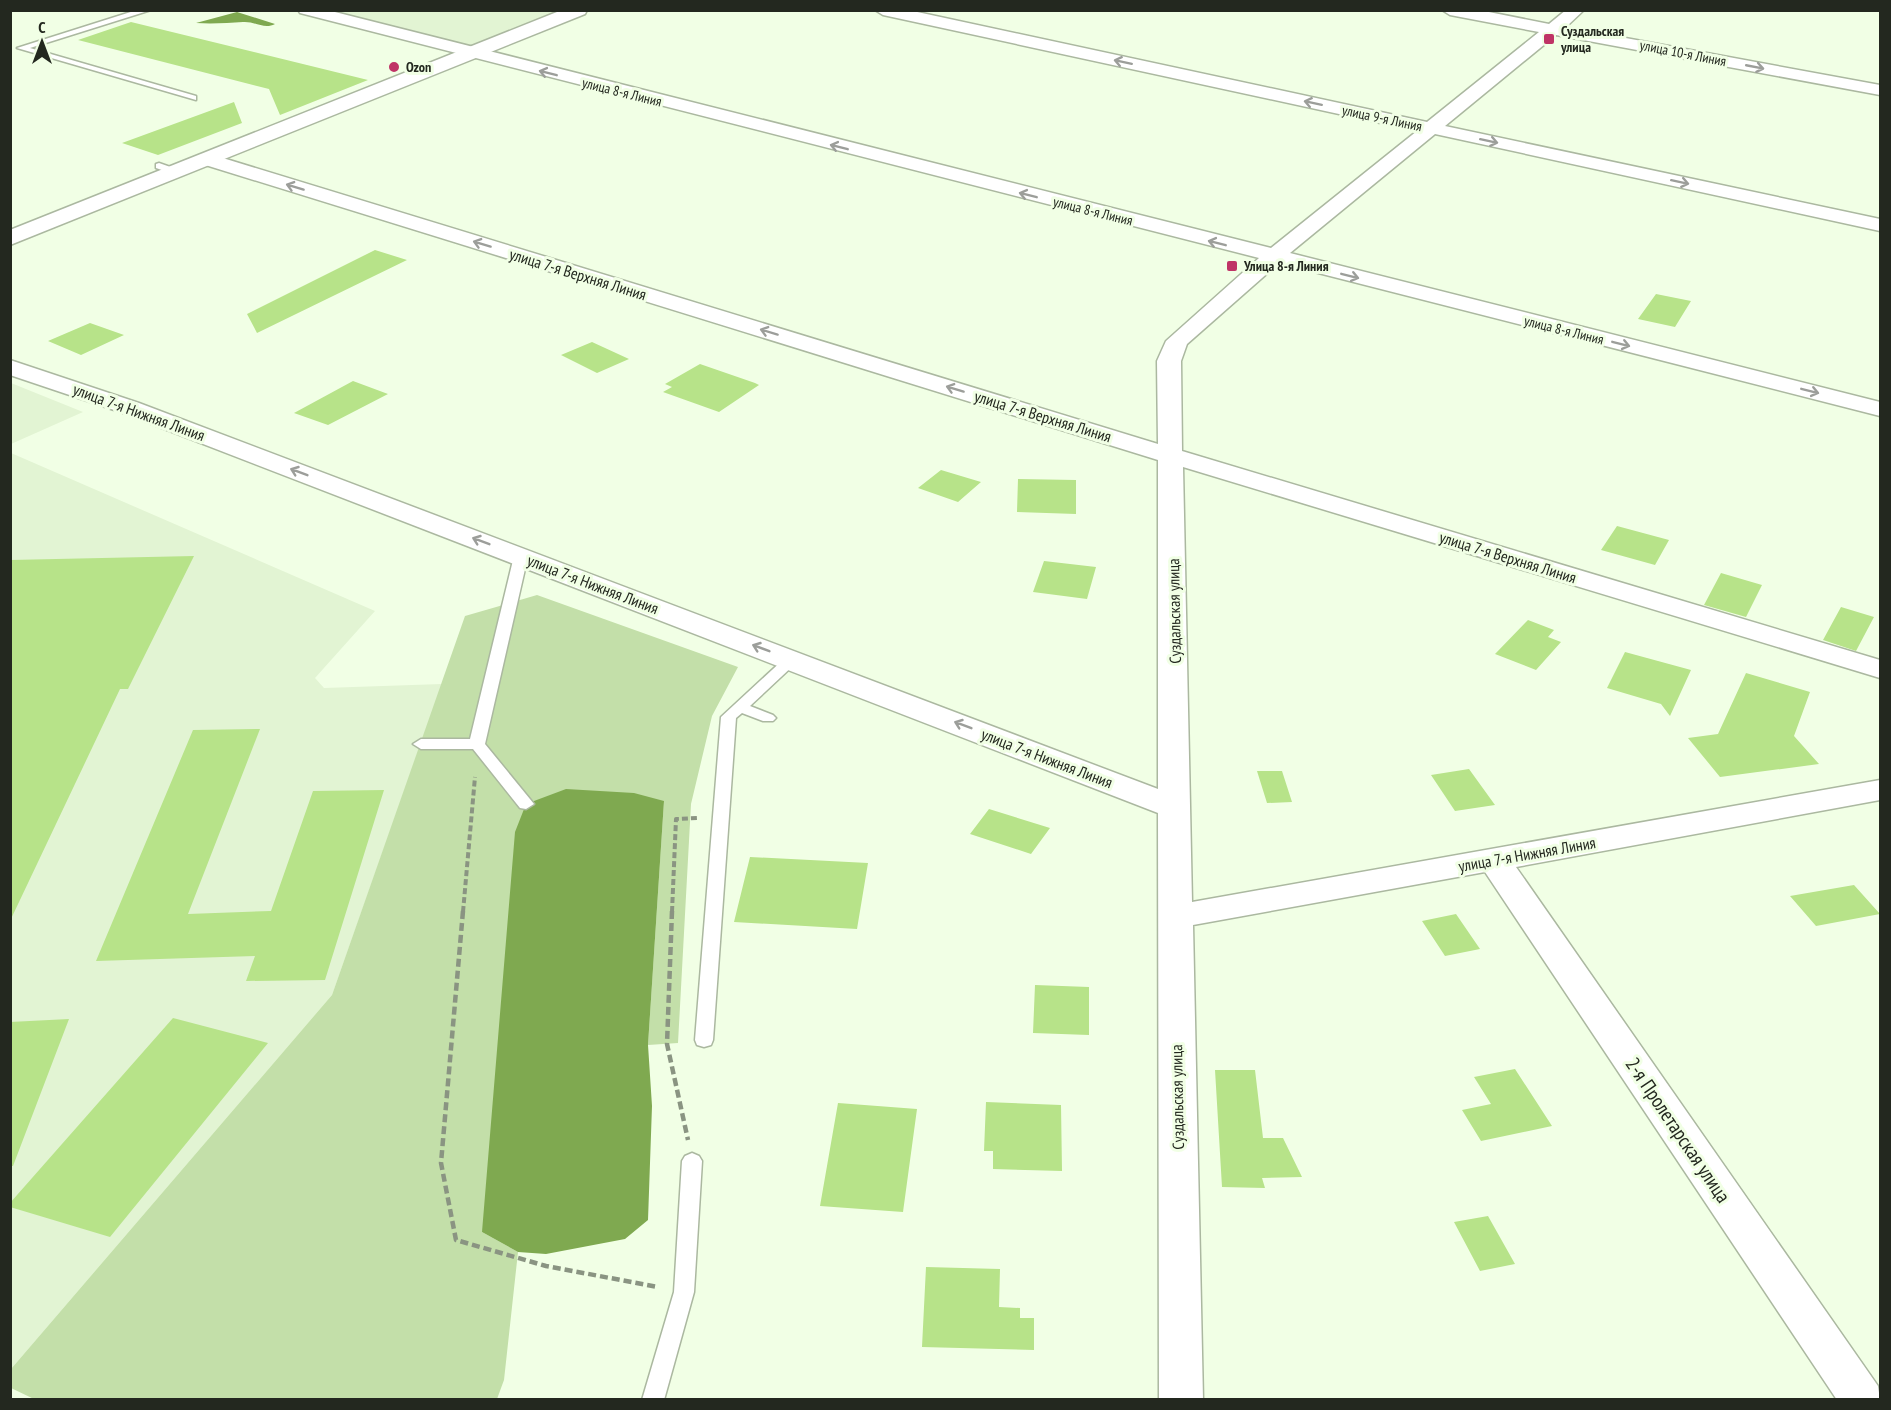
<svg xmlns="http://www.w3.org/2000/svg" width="1891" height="1410" viewBox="0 0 1891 1410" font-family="'PT Sans Narrow',sans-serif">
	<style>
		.built { fill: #e2f4d3 }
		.green { fill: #c3dfa9 }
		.water { fill: #7fa950 }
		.building { fill: #b7e389 }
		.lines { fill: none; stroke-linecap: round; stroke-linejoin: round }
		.service-casing { stroke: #abb8a0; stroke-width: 3 }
		.minor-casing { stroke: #abb8a0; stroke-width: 3 }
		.tertiary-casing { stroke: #abb8a0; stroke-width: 3 }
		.path-far1 { stroke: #8a9482; stroke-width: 4; stroke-dasharray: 6 3; stroke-linecap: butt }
		.path { stroke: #8a9482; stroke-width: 4.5; stroke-dasharray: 8 4; stroke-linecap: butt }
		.service { fill: #fff; fill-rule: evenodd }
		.minor { fill: #fff; fill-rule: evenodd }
		.tertiary { fill: #fff; fill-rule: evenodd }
		.oneway { stroke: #9c9e9a }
		.poi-dot { fill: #bf3366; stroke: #f1ffe5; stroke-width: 2 }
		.labels { text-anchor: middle; stroke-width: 6; stroke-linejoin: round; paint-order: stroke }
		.far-poi-label { font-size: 14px; font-weight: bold; fill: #23281f; stroke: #f1ffe5; text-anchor: start }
		.far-street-label { font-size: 14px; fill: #23281f; stroke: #f1ffe5 }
		.street-label { font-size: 16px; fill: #23281f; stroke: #f1ffe5 }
		.near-street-label { font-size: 20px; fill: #23281f; stroke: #f1ffe5 }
	</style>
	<rect width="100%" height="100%" fill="#f1ffe5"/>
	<path class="built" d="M322,11H560L468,47Z
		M11,383L83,412L11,444Z
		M11,453L375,611L315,678L324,688L442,684L332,995L11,1369Z"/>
	<path class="green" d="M537,595L738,667L712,716L691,804L678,1043L648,1045L664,801L482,1232L518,1252L504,1380L497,1399L36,1400L11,1388V1369L332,995L465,616Z"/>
	<path class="water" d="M237,12L275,24C264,30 255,21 243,22C228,23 212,24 196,23Z
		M566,789L634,793L664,801L648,1045L652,1106L648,1220L625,1239L546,1254L518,1252L482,1232L515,832L526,804Z"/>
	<path class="building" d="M131,22L368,80L280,115L269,89L78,40Z
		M234,102L242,123L158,155L122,143Z
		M375,250L407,260L257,333L247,314Z
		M1656,294L1691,301L1675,327L1638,319Z
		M90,323L124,335L81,355L48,341Z
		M592,342L629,359L597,373L561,355Z
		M700,364L755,383L759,385L719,412L663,392L672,387L665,384Z
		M353,381L388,394L328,425L294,413Z
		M941,470L981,482L958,502L918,488Z
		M1018,479L1076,480V514L1017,512Z
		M1617,526L1669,540L1655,565L1601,550Z
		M194,556L128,689H120L10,921V560Z
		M1044,561L1096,567L1087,599L1033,592Z
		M1721,573L1762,585L1746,617L1704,605Z
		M1841,607L1874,617L1856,651L1823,640Z
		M1528,620L1554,630L1548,637L1561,642L1536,670L1495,654Z
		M1625,652L1691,670L1670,716L1661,704L1607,688Z
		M1746,673L1810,692L1794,736L1819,764L1720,777L1688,738L1718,734Z
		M260,729L188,914L271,911L313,791L384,790L325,980L246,981L255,956L96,961L193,730Z
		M1469,769L1495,805L1455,811L1431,775Z
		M1257,771H1282L1292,802L1267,803Z
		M989,809L1050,828L1031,854L970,834Z
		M750,857L868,863L857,929L734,922Z
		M1854,885L1880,914L1816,926L1790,896Z
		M1456,914L1480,949L1445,956L1422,921Z
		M1035,985L1089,987V1035L1033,1033Z
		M173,1018L268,1043L110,1237L10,1207V1203Z
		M69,1019L13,1166H10V1022Z
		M1515,1069L1552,1126L1481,1141L1462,1110L1491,1104L1474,1077Z
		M1215,1070H1255L1263,1138H1283L1302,1177L1262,1178L1265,1188L1222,1187Z
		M986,1102L1061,1105L1062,1171L993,1169V1151H984Z
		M838,1103L917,1109L903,1212L820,1206Z
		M1488,1216L1515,1264L1480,1271L1454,1222Z
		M926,1267L1000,1269L999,1307L1020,1308V1318H1034V1350L922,1347Z"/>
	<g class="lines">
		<defs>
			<path id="service" d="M137,10H151L30,48L196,96V100L17,48Z
				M159,163L179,170L181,172L176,175L156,168V164Z
				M521,552L528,556L485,744L534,804L526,809L520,808L473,749H421L413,744L421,739H470L514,556Z
				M791,656L796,657L798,660L796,663L750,706L773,715L776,718L773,721H763L742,713L736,718L713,1040L711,1045L704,1047L697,1045L695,1040L721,717L786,657Z
				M692,1153L699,1156L702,1161L694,1292L664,1400H642L674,1292L682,1161L685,1156Z"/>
			<path id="minor" d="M298,10H327L1271,248L1417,131L883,15L875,10H908L1427,122L1539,32L1450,15L1442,10H1479L1549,24L1566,10H1584L1566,27L1880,85V95L1556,35L1445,126L1880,219V231L1435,134L1290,253L1880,402V416L1279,263L1187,344L1181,361L1182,451L1880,660V678L1183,467L1192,902L1880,780V800L1516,867L1878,1386L1880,1400H1837L1485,872L1193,925L1203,1400H1159L1158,813L123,413L10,375V360L139,403L1158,789V460L199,163L197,159L206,153L213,155L1158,444L1157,361L1166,341L1259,258L300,13Z"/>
			<path id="tertiary" d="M562,10H587L585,14L10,245V230Z"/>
		</defs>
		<use href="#service" class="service-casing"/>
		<use href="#minor" class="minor-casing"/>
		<use href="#tertiary" class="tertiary-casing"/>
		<path class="path-far1" d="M463,912L475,777
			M672,912L676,819L699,818"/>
		<path class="path" d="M463,911L441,1163L456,1240L546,1266L658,1287
			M672,911L667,1044L688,1140"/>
		<use href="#service" class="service"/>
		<use href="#minor" class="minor"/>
		<use href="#tertiary" class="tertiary"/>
	</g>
	<defs><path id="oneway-shaft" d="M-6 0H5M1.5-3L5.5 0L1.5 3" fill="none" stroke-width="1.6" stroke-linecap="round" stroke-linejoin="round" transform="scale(1.5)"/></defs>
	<g class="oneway">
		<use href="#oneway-shaft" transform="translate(1123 62) rotate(-168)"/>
		<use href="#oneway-shaft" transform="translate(1755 67) rotate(11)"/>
		<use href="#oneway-shaft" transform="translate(548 73) rotate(-166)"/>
		<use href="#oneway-shaft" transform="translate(1313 103) rotate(-168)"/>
		<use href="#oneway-shaft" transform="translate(1489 141) rotate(12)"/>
		<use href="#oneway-shaft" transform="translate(839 147) rotate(-166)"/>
		<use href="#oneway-shaft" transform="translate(1680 182) rotate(12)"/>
		<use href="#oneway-shaft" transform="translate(295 187) rotate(-163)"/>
		<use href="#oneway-shaft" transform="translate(1028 195) rotate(-166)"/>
		<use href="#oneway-shaft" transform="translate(1217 243) rotate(-166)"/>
		<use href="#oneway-shaft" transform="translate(482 244) rotate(-163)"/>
		<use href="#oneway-shaft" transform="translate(1350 276) rotate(14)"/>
		<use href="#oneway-shaft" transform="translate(769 332) rotate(-163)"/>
		<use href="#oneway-shaft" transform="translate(1621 344) rotate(14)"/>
		<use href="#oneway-shaft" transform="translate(955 389) rotate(-163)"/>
		<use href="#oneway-shaft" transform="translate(1810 391) rotate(14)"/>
		<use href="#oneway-shaft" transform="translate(299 472) rotate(-159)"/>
		<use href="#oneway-shaft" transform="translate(481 541) rotate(-159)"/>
		<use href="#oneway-shaft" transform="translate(761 648) rotate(-159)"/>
		<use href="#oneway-shaft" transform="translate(963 725) rotate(-159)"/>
	</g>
	<g class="poi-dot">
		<rect x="1543" y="33" width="12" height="12" rx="3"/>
		<circle cx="394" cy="67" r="6"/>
		<rect x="1226" y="260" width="12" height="12" rx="3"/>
	</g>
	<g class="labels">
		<g class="far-poi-label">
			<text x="1561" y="36">Суздальская<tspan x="1561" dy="16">улица</tspan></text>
			<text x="406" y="72">Ozon</text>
			<text x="1244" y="271">Улица 8-я Линия</text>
		</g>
		<g class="far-street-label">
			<text transform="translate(1683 53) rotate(11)" y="5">улица 10-я Линия</text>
			<text transform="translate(622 92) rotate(14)" y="5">улица 8-я Линия</text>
			<text transform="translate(1382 118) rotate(12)" y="5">улица 9-я Линия</text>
			<text transform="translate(1093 211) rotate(14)" y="5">улица 8-я Линия</text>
			<text transform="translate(1564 330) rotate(14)" y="5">улица 8-я Линия</text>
		</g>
		<g class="street-label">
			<text transform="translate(578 274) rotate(17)" y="6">улица 7-я Верхняя Линия</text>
			<text transform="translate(139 412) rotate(20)" y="6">улица 7-я Нижняя Линия</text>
			<text transform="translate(1043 416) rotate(17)" y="6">улица 7-я Верхняя Линия</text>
			<text transform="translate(1508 557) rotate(17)" y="6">улица 7-я Верхняя Линия</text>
			<text transform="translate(593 584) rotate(21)" y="6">улица 7-я Нижняя Линия</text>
			<text transform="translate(1174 611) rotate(-91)" y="6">Суздальская улица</text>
			<text transform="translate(1047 758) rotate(21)" y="6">улица 7-я Нижняя Линия</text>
			<text transform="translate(1527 854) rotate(-10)" y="6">улица 7-я Нижняя Линия</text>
			<text transform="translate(1177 1097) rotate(-91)" y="6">Суздальская улица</text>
		</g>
		<g class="near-street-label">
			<text transform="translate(1678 1130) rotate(56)" y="7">2-я Пролетарская улица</text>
		</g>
	</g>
	<rect width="1891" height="1410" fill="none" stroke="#23281f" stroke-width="24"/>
	<g transform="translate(42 42)" stroke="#f1ffe5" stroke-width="4.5" paint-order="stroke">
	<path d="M0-4.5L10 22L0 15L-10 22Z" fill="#23281f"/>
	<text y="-9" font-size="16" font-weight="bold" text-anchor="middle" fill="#23281f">С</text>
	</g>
</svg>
